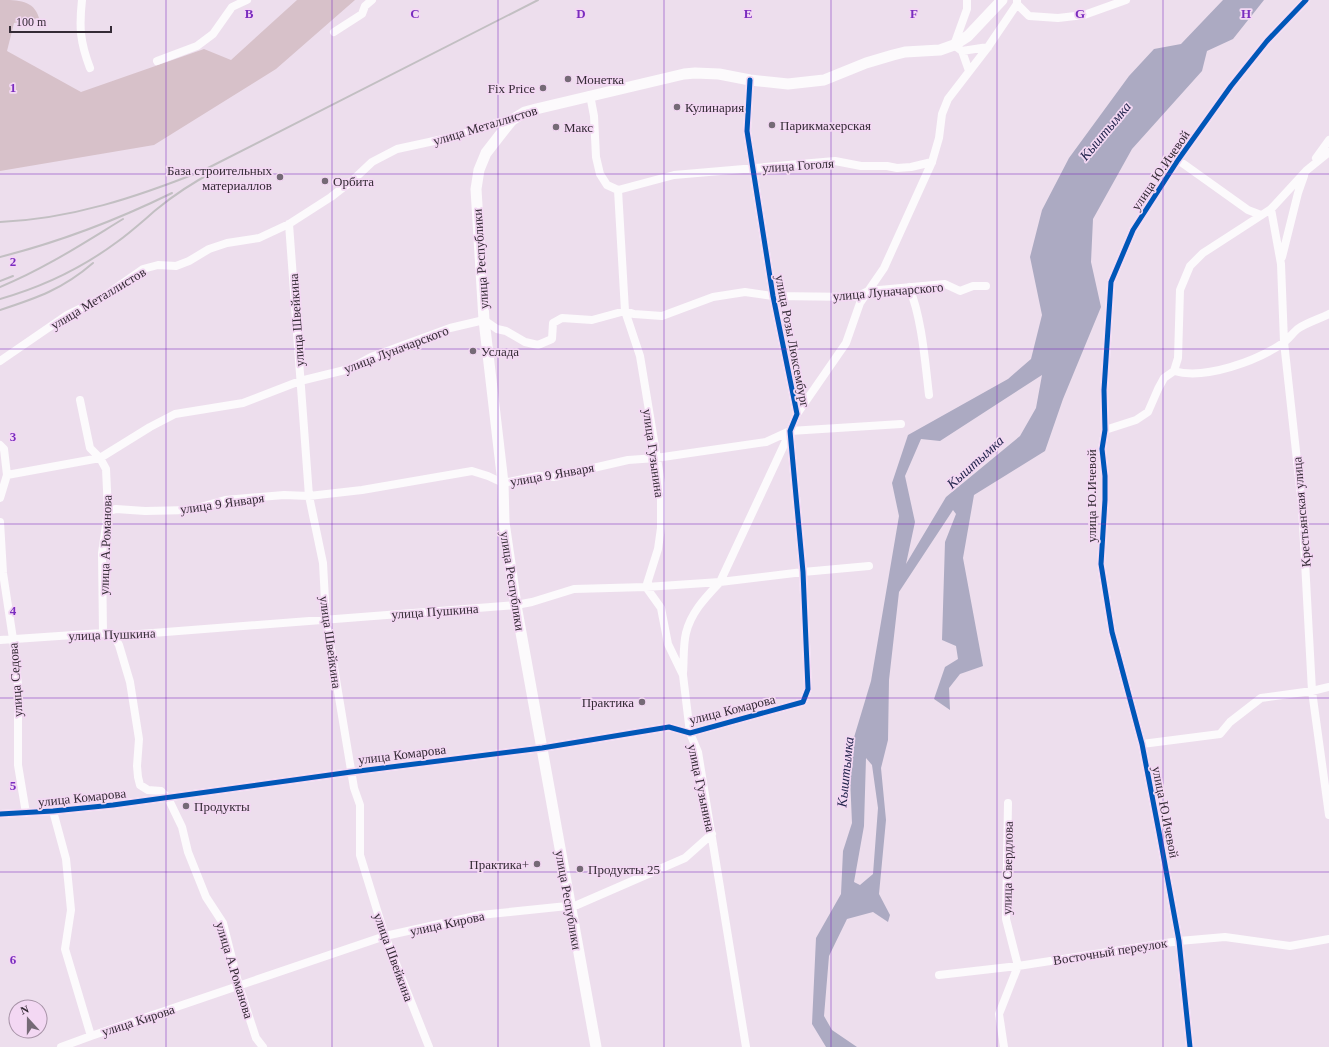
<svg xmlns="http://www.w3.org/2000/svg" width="1329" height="1047" viewBox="0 0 1329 1047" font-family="Georgia,serif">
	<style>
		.green { fill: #d7c1c9 }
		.water { fill: #acaac2; fill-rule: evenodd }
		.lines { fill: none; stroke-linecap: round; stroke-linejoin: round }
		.minor { stroke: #fcfafc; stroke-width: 8 }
		.major { stroke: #fcfafc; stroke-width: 11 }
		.rail { stroke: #c2bfc2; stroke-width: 2 }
		.cycleway-casing { stroke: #f3d8f3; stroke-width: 8 }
		.cycleway { stroke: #0057b8; stroke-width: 5 }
		.grid { fill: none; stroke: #7b2cbf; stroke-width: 1; stroke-opacity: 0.55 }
		.poi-dot { fill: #756a76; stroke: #f3d8f3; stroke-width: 1.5 }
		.labels { text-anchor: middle; stroke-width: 3.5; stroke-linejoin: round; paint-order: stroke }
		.poi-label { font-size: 13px; fill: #352b36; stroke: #f3d8f3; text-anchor: start }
		.street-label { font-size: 13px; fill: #352b36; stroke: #f3d8f3 }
		.water-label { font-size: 14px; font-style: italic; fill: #23254d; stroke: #f3d8f3 }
		.grid-label { font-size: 13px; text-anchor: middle; font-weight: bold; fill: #7b2cbf; stroke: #f3d8f3; stroke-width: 3.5; stroke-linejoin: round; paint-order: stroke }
	</style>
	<rect width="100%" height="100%" fill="#eddeed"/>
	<path class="green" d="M0,0C18,0 34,0 39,18L14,23L7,51L81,92L204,49L231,60L297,0H355L276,69L154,145L0,171Z"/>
	<path class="water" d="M1223,0H1264L1233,39L1207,51L1202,71L1132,149L1093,219L1091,262L1101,307L1063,399L1045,451L974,495L963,558L983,666L960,674L949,688L950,710L934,699L945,667L958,659L956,646L942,640L945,542L956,514L953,510L899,592L889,680L888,740L881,768L886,820L879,894L890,915L888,922L873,912L847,919L829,956L824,1016L832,1030L857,1047H826L812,1024L816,938L841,894L843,851L852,823L849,754L871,681L899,516L892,483L908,435L1008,379L1031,359L1042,315L1030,257L1042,210L1069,158L1129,76L1154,49L1181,44ZM1042,375L1036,408L1020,436L946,497L906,564L915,522L905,476L921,439L940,441ZM866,758L872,765L878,808L873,874L860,885L854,882L864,826Z"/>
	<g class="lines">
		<path class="minor" d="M82,0C79,27 80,42 90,68
			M967,0V9L954,45L962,51L969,71
			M1017,4L1029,16L1058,18L1084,15L1126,0
			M334,32L362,14L365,6L372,0
			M962,51L988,47
			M157,61L197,46L213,34L232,7L247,0
			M590,95L594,116L596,157L600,174L607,185L618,190L625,311L640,356L661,483V528L658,549L646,587L661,608L668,644L683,675L690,733L698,752L746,1047
			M1316,158L1329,140
			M1178,160L1248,210L1261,215
			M618,190L674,175L835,161L861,166H887L897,168L911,167L932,162
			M1271,209L1281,264L1284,342L1302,506L1312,691L1329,815
			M289,224L309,496L323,563L326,619L354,788L360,805V855L385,936L429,1047
			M1282,257L1298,193L1304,176
			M909,287C922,318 925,362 929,395
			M0,361L67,315L103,297L143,269L158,265L176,266L189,261L209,249L227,243L259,238L289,224L331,197L354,179L372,162L397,149L457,136L499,122L512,120
			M1174,371C1205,380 1257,361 1283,343C1289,339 1293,332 1299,328C1308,322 1319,319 1329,314
			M80,400L90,448L100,458L106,469L108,511L102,553L103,633
			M797,414L846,343L860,303L884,268L932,162L939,138L942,114L948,99L988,47L1017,4V0
			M1105,430L1136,420L1148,412L1158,389L1164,378L1174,371L1178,358L1180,290L1190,266L1203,253L1271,209L1307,170L1329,152
			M0,445L4,449L7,475L0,498
			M7,475L100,458L150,427L175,414L243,403L300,381L349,369L371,357L450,328L484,320L497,329L506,331L525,342L538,345L552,339L553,323L562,318L592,320L625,311L634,314L662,316L713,297L745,292L773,296L856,297L868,291L945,284L960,291L973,286H986
			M108,511L116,509L145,511L190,510L225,500L284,495L309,496L362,490L472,471L488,476L503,483L538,476L554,477L628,460L656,458L766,442L790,431L901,424
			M0,522L3,573L13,639L18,685V765L26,813
			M114,636L119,645L130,682L139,739L137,766L138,777L140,785L148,790L161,791L168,798L182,827L188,852L206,897L223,923L239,986L256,1038L263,1047
			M0,640L103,633L114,636L516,605L532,602L574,589L646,587L720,582L803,572L869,566
			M683,673C684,661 683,645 686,633C691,612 706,597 720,582L790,432
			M1142,744L1220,734L1230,722L1261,698L1312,691L1329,687
			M53,811L66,859L71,910L65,949L91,1036
			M0,814L53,811L113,805L351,772L542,748L669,727L690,733L803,702L808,689L803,572L790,431L797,414L773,296L747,131L750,80
			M939,975L1018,966L1179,941L1225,937L1290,946L1329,939
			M61,1047L91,1036L385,936L480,915L577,905L685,858L712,834
			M1004,1047L999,1014L1018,966L1006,919L1008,803
			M1190,1047L1179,941L1159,832L1142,744L1112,632L1101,564L1105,500V476L1102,449L1105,430L1104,390L1111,282L1133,230L1178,160L1231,86L1267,41L1306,0"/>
		<path class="major" d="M596,1047L516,605L504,522L503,483L484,320L476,189L479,170L486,153L500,135L512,120L525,112L536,109L684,74L695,73L719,74L750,80L788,84L824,80L866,63L893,55L905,52L940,50L954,45L968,36L1002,0"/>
		<path class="rail" d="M0,222C71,219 137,197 202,171L538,0
			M0,257C59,242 117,220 172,193
			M0,281L13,276
			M0,287C44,269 82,244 123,219
			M0,299C42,287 82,268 117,242C131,232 144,220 157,209C174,195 194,182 213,172
			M0,310C37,298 63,289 93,263"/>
		<defs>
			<path id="cycleway" d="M0,814L53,811L113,805L351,772L542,748L669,727L690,733L803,702L808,689L803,572L790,431L797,414L773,296L747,131L750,80
				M1190,1047L1179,941L1159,832L1142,744L1112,632L1101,564L1105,500V476L1102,449L1105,430L1104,390L1111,282L1133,230L1178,160L1231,86L1267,41L1306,0"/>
		</defs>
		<use href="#cycleway" class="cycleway-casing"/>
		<use href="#cycleway" class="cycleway"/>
	</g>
	<path class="grid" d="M166,0V1047M332,0V1047M498,0V1047M664,0V1047M831,0V1047M997,0V1047M1163,0V1047M0,174H1329M0,349H1329M0,524H1329M0,698H1329M0,872H1329"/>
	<g class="poi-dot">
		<circle cx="568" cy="79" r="4"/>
		<circle cx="543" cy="88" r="4"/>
		<circle cx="677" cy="107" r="4"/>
		<circle cx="772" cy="125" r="4"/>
		<circle cx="556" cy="127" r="4"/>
		<circle cx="280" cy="177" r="4"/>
		<circle cx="325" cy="181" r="4"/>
		<circle cx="473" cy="351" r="4"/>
		<circle cx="642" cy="702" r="4"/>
		<circle cx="186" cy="806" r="4"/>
		<circle cx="537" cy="864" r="4"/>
		<circle cx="580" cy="869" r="4"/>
	</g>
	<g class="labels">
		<g class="poi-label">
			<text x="576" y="84">Монетка</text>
			<text x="535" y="93" text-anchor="end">Fix Price</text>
			<text x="685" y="112">Кулинария</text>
			<text x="780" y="130">Парикмахерская</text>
			<text x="564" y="132">Макс</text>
			<text x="272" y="175" text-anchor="end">База cтроительных<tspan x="272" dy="15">материаллов</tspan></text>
			<text x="333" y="186">Орбита</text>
			<text x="481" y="356">Услада</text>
			<text x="634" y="707" text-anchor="end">Практика</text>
			<text x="194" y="811">Продукты</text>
			<text x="529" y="869" text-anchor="end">Практика+</text>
			<text x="588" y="874">Продукты 25</text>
		</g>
		<g class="street-label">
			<text transform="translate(485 125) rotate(-17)" y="5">улица Металлистов</text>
			<text transform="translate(798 165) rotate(-4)" y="5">улица Гоголя</text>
			<text transform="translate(1160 170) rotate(-56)" y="5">улица Ю.Ичевой</text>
			<text transform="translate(480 259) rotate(-94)" y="5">улица Республики</text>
			<text transform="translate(888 291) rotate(-5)" y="5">улица Луначарского</text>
			<text transform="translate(98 298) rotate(-31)" y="5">улица Металлистов</text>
			<text transform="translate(296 320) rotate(-94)" y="5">улица Швейкина</text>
			<text transform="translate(793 341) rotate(79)" y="5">улица Розы Люксембург</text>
			<text transform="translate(396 349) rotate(-21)" y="5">улица Луначарского</text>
			<text transform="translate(654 453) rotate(82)" y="5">улица Гузынина</text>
			<text transform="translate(552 474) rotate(-10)" y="5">улица 9 Января</text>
			<text transform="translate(1091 496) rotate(-90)" y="5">улица Ю.Ичевой</text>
			<text transform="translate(222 503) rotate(-8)" y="5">улица 9 Января</text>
			<text transform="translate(1301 512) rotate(-95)" y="5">Крестьянская улица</text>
			<text transform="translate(105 545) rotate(-88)" y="5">улица А.Романова</text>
			<text transform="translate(513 581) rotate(81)" y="5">улица Республики</text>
			<text transform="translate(435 611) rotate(-4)" y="5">улица Пушкина</text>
			<text transform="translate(112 634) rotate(-2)" y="5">улица Пушкина</text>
			<text transform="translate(331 642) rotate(82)" y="5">улица Швейкина</text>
			<text transform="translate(15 680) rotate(-94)" y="5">улица Седова</text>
			<text transform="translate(732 709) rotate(-14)" y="5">улица Комарова</text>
			<text transform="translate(402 754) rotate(-7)" y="5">улица Комарова</text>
			<text transform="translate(702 788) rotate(78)" y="5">улица Гузынина</text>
			<text transform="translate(82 797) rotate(-6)" y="5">улица Комарова</text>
			<text transform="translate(1166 812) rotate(79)" y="5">улица Ю.Ичевой</text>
			<text transform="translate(1007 868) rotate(-89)" y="5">улица Свердлова</text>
			<text transform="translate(569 900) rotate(80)" y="5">улица Республики</text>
			<text transform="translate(447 923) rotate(-12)" y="5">улица Кирова</text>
			<text transform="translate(1110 951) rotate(-9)" y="5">Восточный переулок</text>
			<text transform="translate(394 957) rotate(70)" y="5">улица Швейкина</text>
			<text transform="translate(235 970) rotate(73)" y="5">улица А.Романова</text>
			<text transform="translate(138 1020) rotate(-18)" y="5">улица Кирова</text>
		</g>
		<g class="water-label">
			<text transform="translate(1105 131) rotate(-50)" y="5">Кыштымка</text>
			<text transform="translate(975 462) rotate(-42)" y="5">Кыштымка</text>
			<text transform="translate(845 772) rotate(-84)" y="5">Кыштымка</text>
		</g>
	</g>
	<g class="grid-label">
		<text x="249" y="18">B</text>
		<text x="415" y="18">C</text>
		<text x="581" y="18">D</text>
		<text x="748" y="18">E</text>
		<text x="914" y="18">F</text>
		<text x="1080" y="18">G</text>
		<text x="1246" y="18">H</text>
		<text x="13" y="92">1</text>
		<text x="13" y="266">2</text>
		<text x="13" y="441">3</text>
		<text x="13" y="615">4</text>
		<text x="13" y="790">5</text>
		<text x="13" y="964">6</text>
	</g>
	<g transform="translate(28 1019) rotate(339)"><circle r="19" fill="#f3d8f3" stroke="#a793a7"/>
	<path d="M0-3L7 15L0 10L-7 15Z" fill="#756a76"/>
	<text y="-6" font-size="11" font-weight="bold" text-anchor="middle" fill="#352b36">N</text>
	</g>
	<path d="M10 26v6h101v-6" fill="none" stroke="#352b36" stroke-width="2"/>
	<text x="16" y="26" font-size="12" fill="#352b36" stroke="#f3d8f3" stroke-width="3" paint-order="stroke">100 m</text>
</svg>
